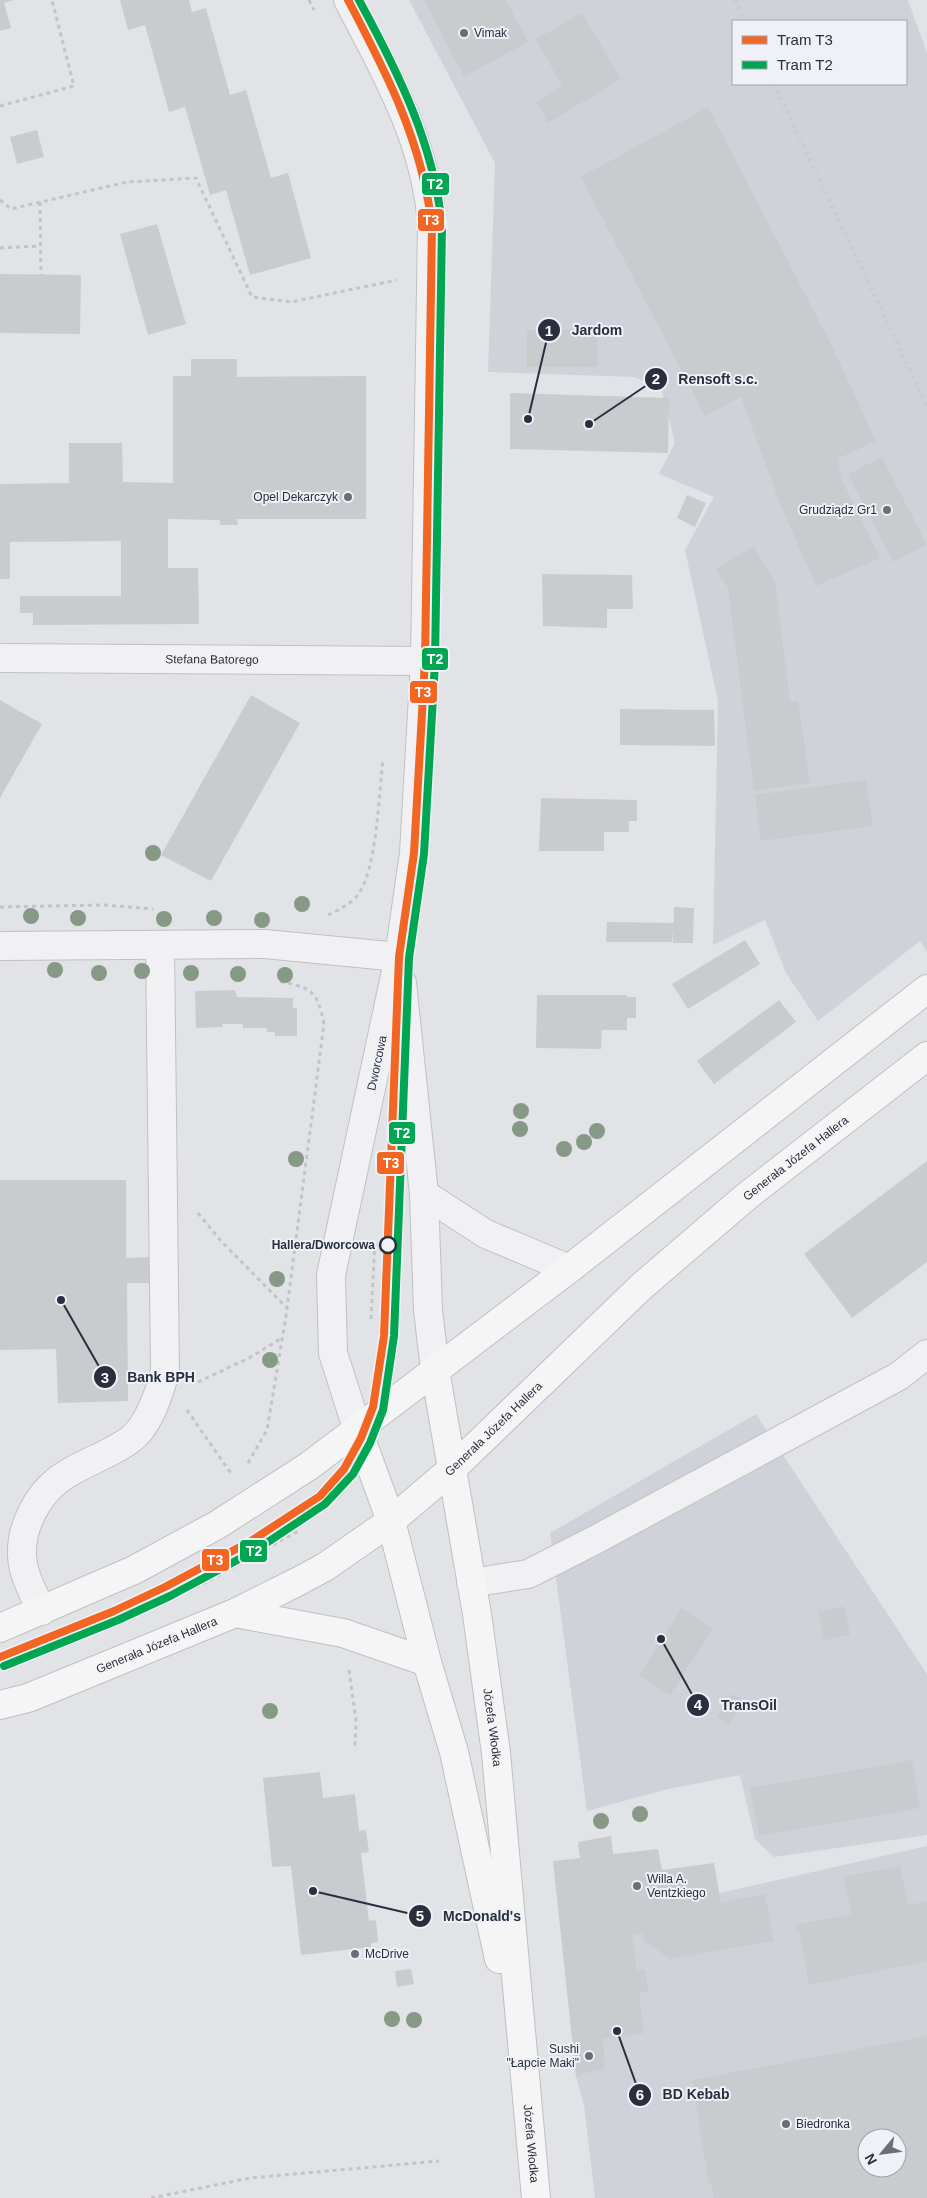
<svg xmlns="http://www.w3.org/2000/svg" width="927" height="2198" viewBox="0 0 927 2198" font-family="Arial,sans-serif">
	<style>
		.built { fill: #d0d2d9; fill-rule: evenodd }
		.building { fill: #cacbce; fill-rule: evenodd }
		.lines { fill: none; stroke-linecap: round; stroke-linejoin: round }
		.minor-casing { stroke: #c0c1c4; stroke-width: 30 }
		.major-casing { stroke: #bec0c4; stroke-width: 30 }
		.path { stroke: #c3c4ca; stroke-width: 3; stroke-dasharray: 4 4; stroke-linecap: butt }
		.minor { stroke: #f1f1f3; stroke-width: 28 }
		.major { stroke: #f5f5f6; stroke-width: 28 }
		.rail { stroke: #cacbce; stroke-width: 4; stroke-dasharray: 2.5 5; stroke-linecap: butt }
		.tram-1-casing { stroke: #eff1f6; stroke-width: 11 }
		.tram-2-casing { stroke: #eff1f6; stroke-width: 11 }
		.tram-1 { stroke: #f26522; stroke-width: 8 }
		.tram-2 { stroke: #00a651; stroke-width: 8 }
		.tree { fill: #869886 }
		.poi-dot { fill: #6a6e79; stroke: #eff1f6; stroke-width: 2 }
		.stop-dot { fill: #eff1f6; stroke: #292f3f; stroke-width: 2.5 }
		.labels { text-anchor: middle; stroke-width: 4; stroke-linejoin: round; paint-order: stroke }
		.poi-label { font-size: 12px; fill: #292f3f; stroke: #eff1f6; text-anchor: start }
		.street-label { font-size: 12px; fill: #292f3f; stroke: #eff1f6 }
		.stop-label { font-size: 12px; font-weight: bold; fill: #292f3f; stroke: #eff1f6; text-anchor: end }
		.leader { fill: none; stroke: #292f3f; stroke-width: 2 }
		.callout-dot { fill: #292f3f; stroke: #eff1f6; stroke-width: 2 }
		.mark-label { font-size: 15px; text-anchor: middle; font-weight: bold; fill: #fff }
		.callout-label { font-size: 14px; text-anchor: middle; font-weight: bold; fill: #292f3f; stroke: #eff1f6; stroke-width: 4; stroke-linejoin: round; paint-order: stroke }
		.line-badge { stroke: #eff1f6; stroke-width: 2 }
		.badge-label { font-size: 14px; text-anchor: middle; font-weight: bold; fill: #fff }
	</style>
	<rect width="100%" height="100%" fill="#e2e3e6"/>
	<path class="built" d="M409,0H908L927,53V952L920,941L818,1021L786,973L765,920L713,945L718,701L685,550L714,497L659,474L675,443L662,391L635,377L488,372L495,163ZM733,21H906V84H733Z
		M756,1414L927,1674V1835L774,1857L755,1839L740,1775L668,1789L587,1811L550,1533Z
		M927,1846V2198H595L584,2105L576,2076L561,1929ZM867,2138H897V2168H867Z"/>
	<path class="building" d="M0,0H14L4,3L11,28L0,31Z
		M120,0H189L192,12L206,8L230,95L246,90L271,178L288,173L311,258L250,275L226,190L210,195L185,107L169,112L145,25L128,30Z
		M424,0H506L528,42L464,77Z
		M582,13L621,79L548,123L537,102L562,86L536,39Z
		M708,107L831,344L876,441L837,459L843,482L880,558L816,586L780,504L741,397L705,416L581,177Z
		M37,130L44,157L17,164L10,137Z
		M157,224L186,324L148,335L120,234Z
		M0,274L81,275L80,334L0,333Z
		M597,329L598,367H527V330Z
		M191,359H237V377L366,376V519H237L238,525H220V520L168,519V568H198L199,624L33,625V613H20V596H121V541L10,542V579H0V484L69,483V443H122L123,482L173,483V376H191Z
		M510,393L669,398L668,453L510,449Z
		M882,457L927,545L893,562L848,474Z
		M687,495L706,503L695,527L677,518Z
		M754,546L775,583L790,702L798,701L810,783L754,791L728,588L716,569Z
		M542,574L632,575L633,609H607V628L543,626Z
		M251,695L300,723L211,881L161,855Z
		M0,700L42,724L0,798Z
		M620,709L714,710L715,746L620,745Z
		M866,780L873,826L761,841L755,795Z
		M541,798L637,800V821H629V832H604V851H539Z
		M674,907L694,908L693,943H673V929L672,942H606L607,922L674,923Z
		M745,940L760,964L688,1009L672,984Z
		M235,990L237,997L293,998V1008H297V1036H275V1032H267L266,1028H243V1024H222L223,1027L196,1028L195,991Z
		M537,995H627V997H636V1018H627V1030H602L601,1049L536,1048Z
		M779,1000L796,1022L714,1084L697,1061Z
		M927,1161V1262L852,1318L804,1254Z
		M0,1180H126V1258L153,1257V1283H127L128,1401L58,1403L56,1349L0,1350Z
		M844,1606L850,1635L824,1640L818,1612Z
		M682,1608L713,1629L670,1695L639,1675Z
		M732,1694L744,1701L729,1725L717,1717Z
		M912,1760L920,1808L759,1836L750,1788Z
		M320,1772L323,1798L355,1794L359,1831L366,1830L369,1852L361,1853L369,1921L376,1920L378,1942L371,1943V1947L301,1955L291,1866L272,1867L263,1778Z
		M611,1836L613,1854L658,1849L662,1870L714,1863L721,1903L765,1894L774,1941L670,1959L644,1941L643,1933L632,1935L637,1970L645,1969L648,1992L639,1993L644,2033L603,2039L605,2068L576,2076L553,1861L580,1858L578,1842Z
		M900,1866L908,1905L927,1901V1961L809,1985L799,1929H796L795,1925L852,1914L843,1877Z
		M411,1969L414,1984L397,1987L395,1971Z
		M927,2036V2198H714L711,2184H709L692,2080ZM867,2138H897V2168H867Z"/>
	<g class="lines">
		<defs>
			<g id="minor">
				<path d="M348,0C386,72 427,144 432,226L425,661L414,853L399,957L331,1275L333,1353L357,1428"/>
				<path id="s1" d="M0,658L425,661"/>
				<path d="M0,946L265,944L399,957"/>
				<path d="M402,983L424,1194L428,1310L435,1370"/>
				<path d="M424,1194L486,1234L569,1269"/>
				<path d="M471,1583L528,1574L595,1540L899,1376L927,1354"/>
				<path d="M42,1611C34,1594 22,1574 22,1554C21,1527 37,1496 58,1480C80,1463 109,1456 131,1439C149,1425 160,1391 165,1371L160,945"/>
			</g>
			<g id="major">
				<path id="s2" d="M435,1370L477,1614L496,1753L536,2198"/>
				<path d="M357,1428L391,1521L427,1662L454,1752L499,1959"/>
				<path d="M235,1613L343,1633L427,1662"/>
				<path d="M0,1628L134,1570L217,1525L309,1466L569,1269L927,989"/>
				<path id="s3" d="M0,1705L28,1698L235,1613L297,1582L325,1567L391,1521L451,1470L642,1286L747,1196L927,1056"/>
			</g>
		</defs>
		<use href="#minor" class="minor-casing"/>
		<use href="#major" class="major-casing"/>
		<path class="path" d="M309,0L314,10
			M0,106L74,86L52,0
			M0,200L11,209L127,182L196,178L252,297L291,302L397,280
			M40,202L41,275
			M0,248L40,246
			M0,907L104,905L153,909
			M328,915C338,910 349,905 357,896C377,872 379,792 383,759
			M198,1213L221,1241L286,1307
			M371,1319L375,1240
			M198,1382L249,1358L282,1338
			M187,1410L232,1475
			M248,1463L267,1430L286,1316L324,1024C317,990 312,988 278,981
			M145,1611L207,1582L300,1530
			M349,1670L356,1720L355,1747
			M151,2198L250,2178L439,2161"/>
		<use href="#minor" class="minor"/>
		<use href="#major" class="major"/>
		<path class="rail" d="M735,0L745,21
			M774,84L927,406"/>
		<defs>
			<path id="tram-1" d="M0,1657L114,1611L165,1587L251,1541L320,1496L344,1469L361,1438L373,1407L384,1336L399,957L414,853L425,661L432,226C422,141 387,74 348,0"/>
			<path id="tram-2" d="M4,1666L118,1620L170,1596L256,1550L325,1504L353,1474L370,1443L383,1410L394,1336L409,958L424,854L435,662L442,226C434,144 398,72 359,0"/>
		</defs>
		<use href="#tram-1" class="tram-1-casing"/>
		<use href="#tram-2" class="tram-2-casing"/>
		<use href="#tram-1" class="tram-1"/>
		<use href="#tram-2" class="tram-2"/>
	</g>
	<g class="tree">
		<circle cx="153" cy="853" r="8"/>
		<circle cx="302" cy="904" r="8"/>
		<circle cx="31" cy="916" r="8"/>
		<circle cx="78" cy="918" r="8"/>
		<circle cx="214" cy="918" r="8"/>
		<circle cx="164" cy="919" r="8"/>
		<circle cx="262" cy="920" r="8"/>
		<circle cx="55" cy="970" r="8"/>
		<circle cx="142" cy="971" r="8"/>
		<circle cx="99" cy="973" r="8"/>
		<circle cx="191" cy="973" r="8"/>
		<circle cx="238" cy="974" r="8"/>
		<circle cx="285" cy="975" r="8"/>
		<circle cx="521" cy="1111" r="8"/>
		<circle cx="520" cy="1129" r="8"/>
		<circle cx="597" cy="1131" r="8"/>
		<circle cx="584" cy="1142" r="8"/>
		<circle cx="564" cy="1149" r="8"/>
		<circle cx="296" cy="1159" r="8"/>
		<circle cx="277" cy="1279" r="8"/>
		<circle cx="270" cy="1360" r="8"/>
		<circle cx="270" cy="1711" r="8"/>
		<circle cx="640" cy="1814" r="8"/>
		<circle cx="601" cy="1821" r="8"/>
		<circle cx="392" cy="2019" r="8"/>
		<circle cx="414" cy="2020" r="8"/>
	</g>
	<g class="poi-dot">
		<circle cx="464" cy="33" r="5"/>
		<circle cx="348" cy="497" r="5"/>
		<circle cx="887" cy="510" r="5"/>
		<circle cx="637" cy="1886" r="5"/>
		<circle cx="355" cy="1954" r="5"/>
		<circle cx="589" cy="2056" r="5"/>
		<circle cx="786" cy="2124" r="5"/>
	</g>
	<circle class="stop-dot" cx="388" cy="1245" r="8"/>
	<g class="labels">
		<g class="poi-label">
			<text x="474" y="37">Vimak</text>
			<text x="338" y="501" text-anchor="end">Opel Dekarczyk</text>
			<text x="877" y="514" text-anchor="end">Grudziądz Gr1</text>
			<text x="647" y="1883">Willa A.<tspan x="647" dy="14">Ventzkiego</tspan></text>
			<text x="365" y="1958">McDrive</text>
			<text x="579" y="2053" text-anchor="end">Sushi<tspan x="579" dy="14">"Łapcie Maki"</tspan></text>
			<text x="796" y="2128">Biedronka</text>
		</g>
		<g class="street-label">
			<text dy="4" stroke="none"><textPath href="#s1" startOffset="212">Stefana Batorego</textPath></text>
			<text transform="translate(377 1063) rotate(-78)" y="4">Dworcowa</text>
			<text dy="4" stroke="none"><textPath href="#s3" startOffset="978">Generała Józefa Hallera</textPath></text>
			<text dy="4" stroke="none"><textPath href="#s3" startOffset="572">Generała Józefa Hallera</textPath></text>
			<text dy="4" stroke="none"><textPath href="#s3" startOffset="168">Generała Józefa Hallera</textPath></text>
			<text dy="4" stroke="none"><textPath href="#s2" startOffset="362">Józefa Włodka</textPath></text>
			<text dy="4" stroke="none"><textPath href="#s2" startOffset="780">Józefa Włodka</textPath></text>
		</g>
		<g class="stop-label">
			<text x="375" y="1249">Hallera/Dworcowa</text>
		</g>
	</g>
	<path class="leader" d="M528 419L549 330M589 424L656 379M61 1300L105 1377M661 1639L698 1705M313 1891L420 1916M617 2031L640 2095"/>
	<g class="callout-dot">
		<circle cx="528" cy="419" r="5"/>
		<circle cx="589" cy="424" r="5"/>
		<circle cx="61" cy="1300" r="5"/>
		<circle cx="661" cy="1639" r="5"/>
		<circle cx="313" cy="1891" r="5"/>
		<circle cx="617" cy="2031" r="5"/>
		<circle cx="549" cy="330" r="12"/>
		<circle cx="656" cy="379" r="12"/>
		<circle cx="105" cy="1377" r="12"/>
		<circle cx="698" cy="1705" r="12"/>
		<circle cx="420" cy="1916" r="12"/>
		<circle cx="640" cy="2095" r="12"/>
	</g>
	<g class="mark-label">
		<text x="549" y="336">1</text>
		<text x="656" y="384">2</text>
		<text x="105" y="1383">3</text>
		<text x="698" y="1710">4</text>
		<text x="420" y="1921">5</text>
		<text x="640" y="2100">6</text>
	</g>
	<g class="callout-label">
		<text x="597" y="335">Jardom</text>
		<text x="718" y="384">Rensoft s.c.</text>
		<text x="161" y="1382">Bank BPH</text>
		<text x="749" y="1710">TransOil</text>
		<text x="482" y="1921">McDonald's</text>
		<text x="696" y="2099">BD Kebab</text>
	</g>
	<g class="line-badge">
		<rect x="421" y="172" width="29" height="24" rx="5" fill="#00a651"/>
		<rect x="417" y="208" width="28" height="24" rx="5" fill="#f26522"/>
		<rect x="421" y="647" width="28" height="24" rx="5" fill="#00a651"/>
		<rect x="409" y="680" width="29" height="24" rx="5" fill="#f26522"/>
		<rect x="388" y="1121" width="28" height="24" rx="5" fill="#00a651"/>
		<rect x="376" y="1151" width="29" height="24" rx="5" fill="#f26522"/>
		<rect x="239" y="1539" width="29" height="24" rx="5" fill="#00a651"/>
		<rect x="201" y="1548" width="29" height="24" rx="5" fill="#f26522"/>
	</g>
	<g class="badge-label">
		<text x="435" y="189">T2</text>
		<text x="431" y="225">T3</text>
		<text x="435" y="664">T2</text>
		<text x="423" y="697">T3</text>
		<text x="402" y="1138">T2</text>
		<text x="391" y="1168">T3</text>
		<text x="254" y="1556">T2</text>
		<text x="215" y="1565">T3</text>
	</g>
	<rect x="732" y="20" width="175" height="65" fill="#eff1f6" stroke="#a0a3ad"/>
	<rect x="742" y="36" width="25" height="8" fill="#f26522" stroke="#a0a3ad"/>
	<text x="777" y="45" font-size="15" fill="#292f3f">Tram T3</text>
	<rect x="742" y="61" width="25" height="8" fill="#00a651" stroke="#a0a3ad"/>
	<text x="777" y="70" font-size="15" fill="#292f3f">Tram T2</text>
	<g transform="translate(882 2153) rotate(241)"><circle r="24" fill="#eff1f6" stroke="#a0a3ad"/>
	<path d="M0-4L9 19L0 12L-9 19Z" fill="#6a6e79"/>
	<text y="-8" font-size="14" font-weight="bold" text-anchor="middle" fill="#292f3f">N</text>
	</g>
</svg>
